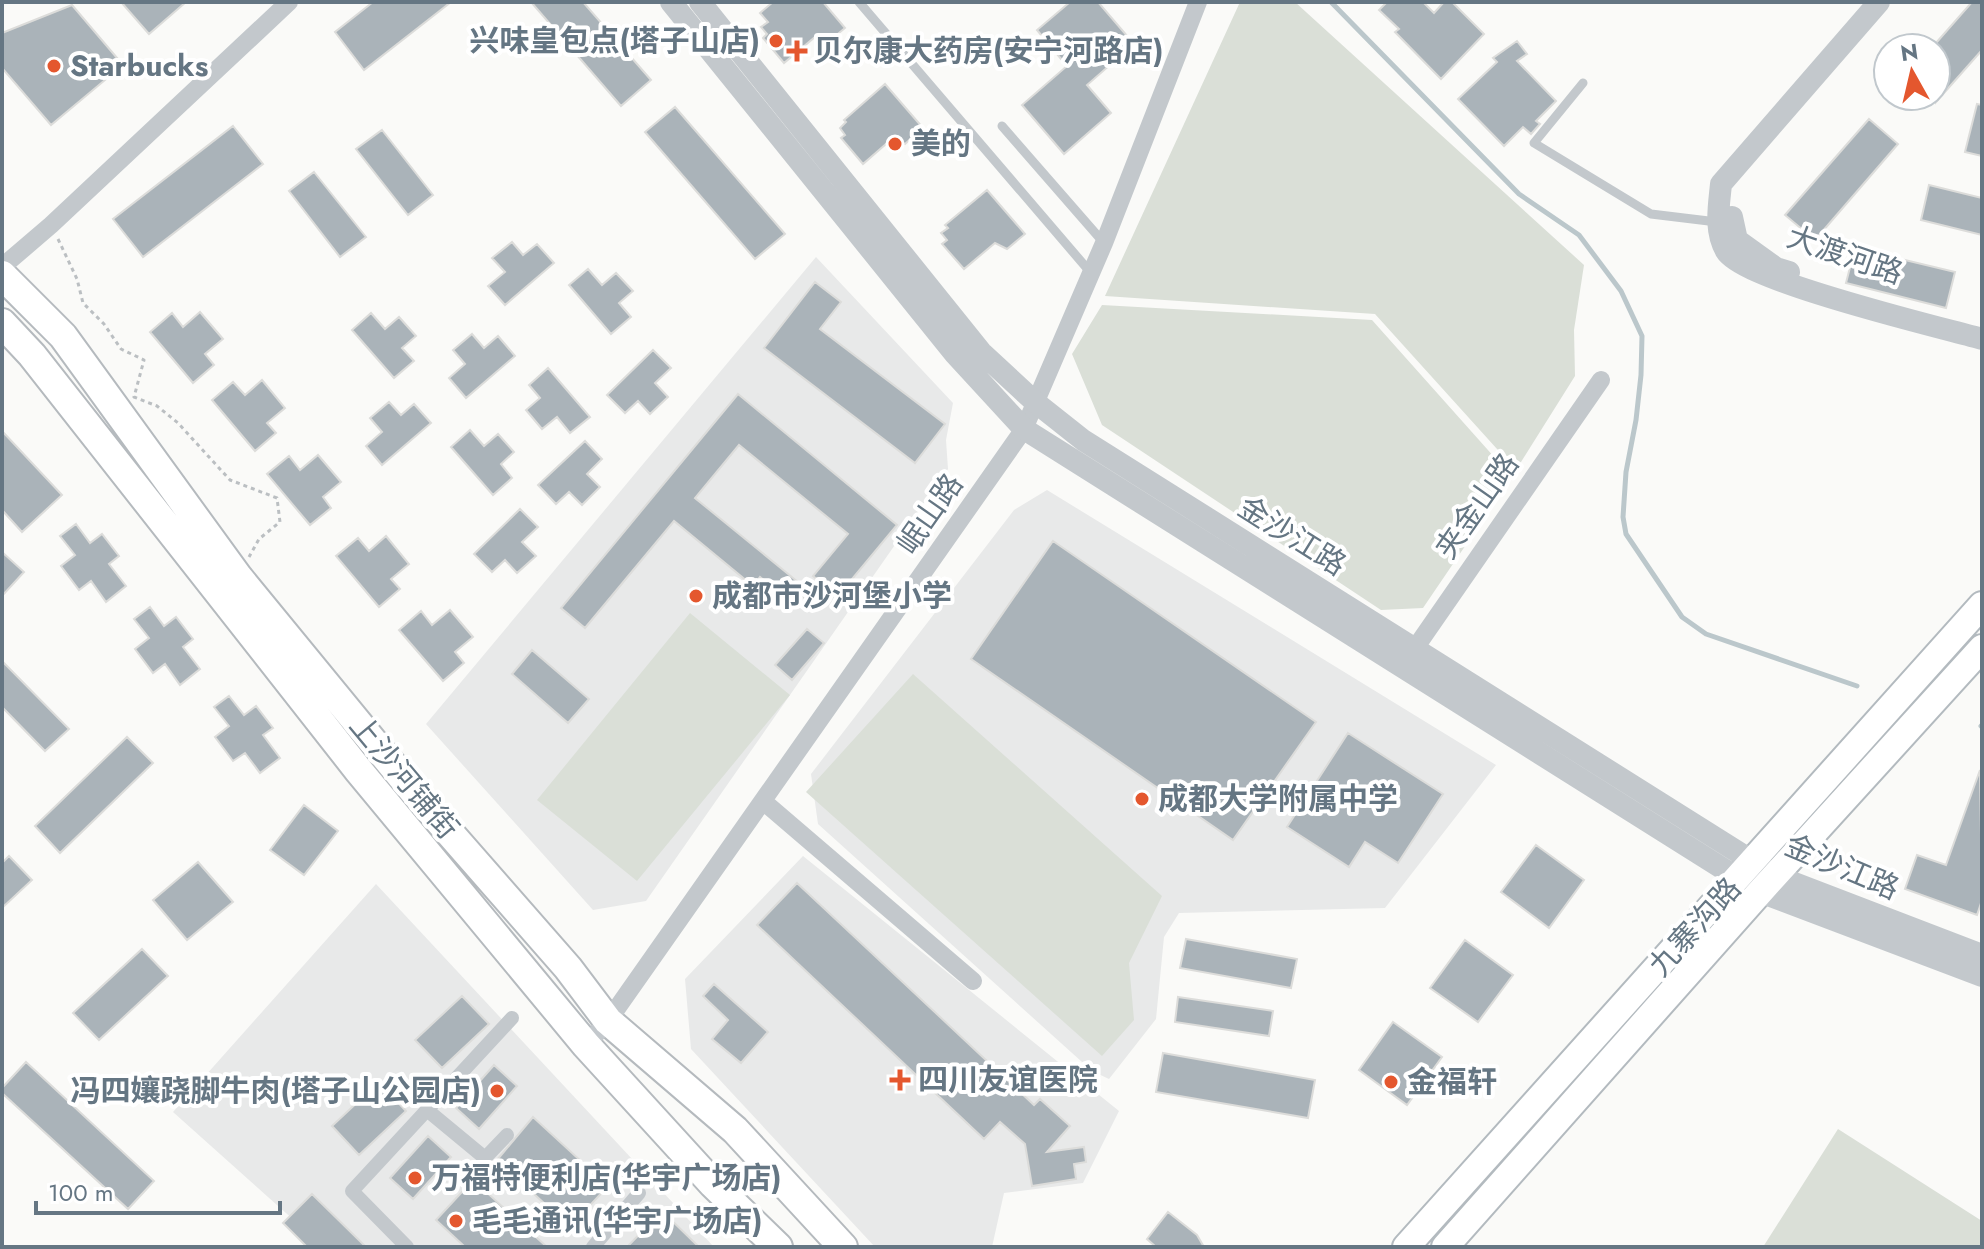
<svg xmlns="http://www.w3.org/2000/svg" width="1984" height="1249" viewBox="0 0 1984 1249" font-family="Jost,'Noto Sans SC',sans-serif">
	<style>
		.built { fill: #e8e9e9 }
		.green { fill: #dadfd7 }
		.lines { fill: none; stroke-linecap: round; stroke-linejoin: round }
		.stream { stroke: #bbc7cb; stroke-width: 5 }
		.building { fill: #aab3b9; stroke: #dcdcda; stroke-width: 2 }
		.secondary-casing { stroke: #b3babf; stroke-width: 30 }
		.primary-casing { stroke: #b5babe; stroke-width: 32 }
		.path { stroke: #bbbfc2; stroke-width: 3; stroke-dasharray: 4 4; stroke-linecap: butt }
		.service { stroke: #c3c8cc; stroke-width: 9 }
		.pedestrian { stroke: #c3c8cc; stroke-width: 14 }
		.minor { stroke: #c3c8cc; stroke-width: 18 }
		.tertiary { stroke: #c3c8cc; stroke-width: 22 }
		.secondary { stroke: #fff; stroke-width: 26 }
		.primary { stroke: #fff; stroke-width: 28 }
		.poi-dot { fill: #e4572e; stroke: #fff; stroke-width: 3 }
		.labels { text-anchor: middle; stroke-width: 8; stroke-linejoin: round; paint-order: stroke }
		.poi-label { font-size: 30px; font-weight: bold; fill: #657683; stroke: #fff; text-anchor: start }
		.street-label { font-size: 30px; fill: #657683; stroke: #fff }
	</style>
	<rect width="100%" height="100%" fill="#fafaf8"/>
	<path class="built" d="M816,257L953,403L946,440L948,469L646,901L593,910L426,724Z
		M1047,490L1496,765L1385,908L1179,913L1164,937L1156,1019L1109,1079L1092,1071L818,824L811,774L1014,510Z
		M803,856L1119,1111L1083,1183L1004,1193L992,1247H875L691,1049L685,979Z
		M376,884L714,1247H324L173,1112Z"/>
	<path class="green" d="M1240,2H1295L1584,265L1574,330L1575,376L1516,470L1375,314L1105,296Z
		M1102,305L1372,320L1512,477L1423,608L1381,610L1102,425L1072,354Z
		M690,613L790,695L637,881L537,800Z
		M913,674L1162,896L1129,963L1134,1020L1102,1056L806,792Z
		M1838,1129L1982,1221V1247H1763Z"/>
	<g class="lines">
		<path class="stream" d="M1331,2L1519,194L1579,235L1621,291L1642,336L1641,375L1636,420L1626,472L1623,517L1626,534L1682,617L1706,634L1857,686
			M1981,726L1982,727"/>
	</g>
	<path class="building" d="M121,2H186L149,34Z
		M373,2H451L364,70L335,32Z
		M531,2H583L651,80L621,106Z
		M773,2H823L845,28L827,43L815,37L784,63L763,38L767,34L761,27L768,22L760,13Z
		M1070,2H1098L1134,44L1087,85L1111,113L1064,154L1022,105L1067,66L1037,30Z
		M1387,2H1423L1434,13L1444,2H1452L1484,34L1441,79L1395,32L1399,29L1379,10Z
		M1972,2H1982V50L1936,102V43Z
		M72,5L123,65L51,125L2,68V33Z
		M1517,41L1527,54L1517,61L1556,101L1536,121L1540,124L1531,134L1523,127L1504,146L1458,99L1497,62L1493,58Z
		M885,84L923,128L905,144L894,137L863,164L841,138L845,135L840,128L846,122L844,120Z
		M1977,104L1982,105V156L1965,152Z
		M675,107L785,234L755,259L645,132Z
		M1869,119L1898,144L1815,240L1785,215Z
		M233,126L263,164L143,257L113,219Z
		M382,130L433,195L408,215L356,149Z
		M314,172L366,237L340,257L289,191Z
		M1929,185L1982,198V235L1921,220Z
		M987,190L1025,234L1007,249L995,243L964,269L942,244L947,240L941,233L948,228L945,225Z
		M512,242L523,255L537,244L554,263L505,305L488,286L505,272L492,258Z
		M1855,248L1955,272L1946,308L1846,283Z
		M588,269L602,285L616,273L633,291L619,303L631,317L611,334L569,285Z
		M815,282L841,302L820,329L945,424L915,463L764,348Z
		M200,312L223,339L205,354L214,365L193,383L150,332L172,313L183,327Z
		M371,313L385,329L399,317L416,336L402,348L414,361L394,378L352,330Z
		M472,334L484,348L498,336L515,356L466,398L449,378L465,364L453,350Z
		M653,350L671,368L655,383L668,397L650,414L638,401L625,413L607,395Z
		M548,368L590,417L570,433L557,417L542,429L526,410L540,398L529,385Z
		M262,380L285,408L267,423L276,433L255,451L212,400L233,382L245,395Z
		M738,394L897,525L838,596L813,576L848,534L739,445L695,498L809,591L796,606L760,577L753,586L674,521L585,628L561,608Z
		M389,402L401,415L414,404L431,423L382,465L366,446L382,432L370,418Z
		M470,430L484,446L498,434L514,452L501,464L512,478L493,495L451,447Z
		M2,431L62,495L22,532L2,510Z
		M585,441L602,459L587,474L600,487L582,505L569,492L556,504L538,485Z
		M318,455L341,482L323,497L331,508L310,525L267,474L289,456L300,470Z
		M520,509L538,527L522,542L536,556L517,573L505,560L492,572L474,554Z
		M76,524L90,543L102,534L119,556L109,564L126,586L106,602L91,581L79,590L61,566L75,555L60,536Z
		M386,536L409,564L391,579L400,589L379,607L336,556L358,538L369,551Z
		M1053,541L1316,722L1233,840L971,659Z
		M2,552L24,572L2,596Z
		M150,607L164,626L176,617L193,639L183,647L200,669L180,685L165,664L153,673L135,649L149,638L134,619Z
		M450,610L473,637L455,652L464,663L443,681L399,630L421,611L432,625Z
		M807,629L824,643L792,680L775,665Z
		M532,650L589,699L568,723L512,674Z
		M2,661L69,729L45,751L2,707Z
		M229,696L244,715L256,706L273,728L263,735L280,758L260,773L245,753L233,761L215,737L229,726L214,707Z
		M1348,733L1443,794L1398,863L1365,842L1349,867L1287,827Z
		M127,737L153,763L60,853L35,826Z
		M1980,770L1982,900L1977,915L1905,889L1917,855L1946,865Z
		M304,805L338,831L304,875L270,850Z
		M1536,845L1584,880L1549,928L1501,892Z
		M9,856L32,880L2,908V863Z
		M198,862L233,902L187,940L153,900Z
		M797,883L1034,1105L1040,1099L1070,1126L1047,1152L1084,1147L1086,1162L1074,1164L1076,1179L1032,1186L1025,1144L1000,1122L984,1139L757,925Z
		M1186,939L1297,959L1291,988L1180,968Z
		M1465,940L1513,975L1478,1022L1430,988Z
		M142,949L168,976L99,1040L73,1013Z
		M714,984L768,1032L741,1063L712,1039L728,1020L703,996Z
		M462,996L489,1024L442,1068L415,1040Z
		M1178,997L1273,1011L1269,1036L1175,1022Z
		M1393,1022L1442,1057L1407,1105L1359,1070Z
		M1163,1053L1315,1080L1308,1118L1156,1092Z
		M26,1062L154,1181L128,1209L2,1093V1088Z
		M494,1065L517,1086L479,1129L456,1108Z
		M379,1082L406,1111L359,1155L332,1126Z
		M533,1117L608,1186L570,1227L497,1160Z
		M428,1136L451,1157L413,1199L390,1178Z
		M473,1180L547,1247H465L436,1220Z
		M312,1194L366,1247H307L283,1223Z
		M662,1211L699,1247H627Z
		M1168,1212L1197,1235L1204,1247H1156L1147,1239Z"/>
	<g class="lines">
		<defs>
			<path id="secondary" d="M1406,1247L1982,605
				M1445,1247L1760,892L1982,648"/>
			<path id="primary" d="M2,275L63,336L238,577L420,799L568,968L608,1021L735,1130L843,1247
				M2,323L32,355L359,771L586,1045L713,1184L778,1247"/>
		</defs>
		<use href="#secondary" class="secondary-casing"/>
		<use href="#primary" class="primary-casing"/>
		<path class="path" d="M58,239L77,279L83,303L104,324L121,349L144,360L134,397L157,406L178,423L230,480L277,498L280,522L259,539L249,557"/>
		<path class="service" d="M859,2L1091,273
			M1583,83L1534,143L1651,214L1717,222
			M1002,126L1104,243"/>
		<path class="pedestrian" d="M427,1110L485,1158L507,1135
			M407,1247L352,1191L512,1018
			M593,1247L639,1193"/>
		<path class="minor" d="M2,267L51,225L289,2
			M1409,657L1601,380
			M763,801L973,981
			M586,1045L608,1021L1024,429L1104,243L1198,2"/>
		<path class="tertiary" d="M671,2L955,354L1024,429L1760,892L1982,976
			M700,2L981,352L1035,402L1083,440L1776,876L1982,955
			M1879,2L1721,184C1719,206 1714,230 1726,251C1744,281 1939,327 1982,339
			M1732,217L1737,240L1776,268L1789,272"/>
		<use href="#secondary" class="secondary"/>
		<use href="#primary" class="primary"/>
	</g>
	<g class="poi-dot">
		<circle cx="776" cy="41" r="8"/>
		<path d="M793 39h8v8h8v8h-8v8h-8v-8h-8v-8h8z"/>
		<circle cx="54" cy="66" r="8"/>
		<circle cx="895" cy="144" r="8"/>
		<circle cx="696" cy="596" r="8"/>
		<circle cx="1142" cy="799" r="8"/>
		<path d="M896 1068h8v8h8v8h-8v8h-8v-8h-8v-8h8z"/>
		<circle cx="1391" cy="1082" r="8"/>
		<circle cx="497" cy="1091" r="8"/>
		<circle cx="415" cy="1178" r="8"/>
		<circle cx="456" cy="1221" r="8"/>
	</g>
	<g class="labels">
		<g class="poi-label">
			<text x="760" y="51" text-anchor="end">兴味皇包点(塔子山店)</text>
			<text x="813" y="61">贝尔康大药房(安宁河路店)</text>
			<text x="70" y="76">Starbucks</text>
			<text x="911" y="154">美的</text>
			<text x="712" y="606">成都市沙河堡小学</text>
			<text x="1158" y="809">成都大学附属中学</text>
			<text x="918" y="1090">四川友谊医院</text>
			<text x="1407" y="1092">金福轩</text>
			<text x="481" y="1101" text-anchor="end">冯四孃跷脚牛肉(塔子山公园店)</text>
			<text x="431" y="1188">万福特便利店(华宇广场店)</text>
			<text x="472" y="1231">毛毛通讯(华宇广场店)</text>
		</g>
		<g class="street-label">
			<text transform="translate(1845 255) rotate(19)" y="10">大渡河路</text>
			<text transform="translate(1477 506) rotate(-55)" y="10">夹金山路</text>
			<text transform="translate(930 514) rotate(-55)" y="10">岷山路</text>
			<text transform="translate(1292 536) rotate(32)" y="10">金沙江路</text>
			<text transform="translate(404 777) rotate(50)" y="10">上沙河铺街</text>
			<text transform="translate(1842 867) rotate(23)" y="10">金沙江路</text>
			<text transform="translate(1695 927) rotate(-48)" y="10">九寨沟路</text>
		</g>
	</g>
	<rect width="1984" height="1249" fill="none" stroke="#657683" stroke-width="8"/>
	<g transform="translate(1912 72) rotate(352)"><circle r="38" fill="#ffffff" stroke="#c1c8cd" stroke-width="2"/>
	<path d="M0-6L14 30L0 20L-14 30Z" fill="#e4572e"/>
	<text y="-12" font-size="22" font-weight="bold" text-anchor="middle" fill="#657683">N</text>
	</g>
	<path d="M36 1201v12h244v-12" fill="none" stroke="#657683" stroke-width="4"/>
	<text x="48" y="1201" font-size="24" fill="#657683" stroke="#ffffff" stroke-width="6" paint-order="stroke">100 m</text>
</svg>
